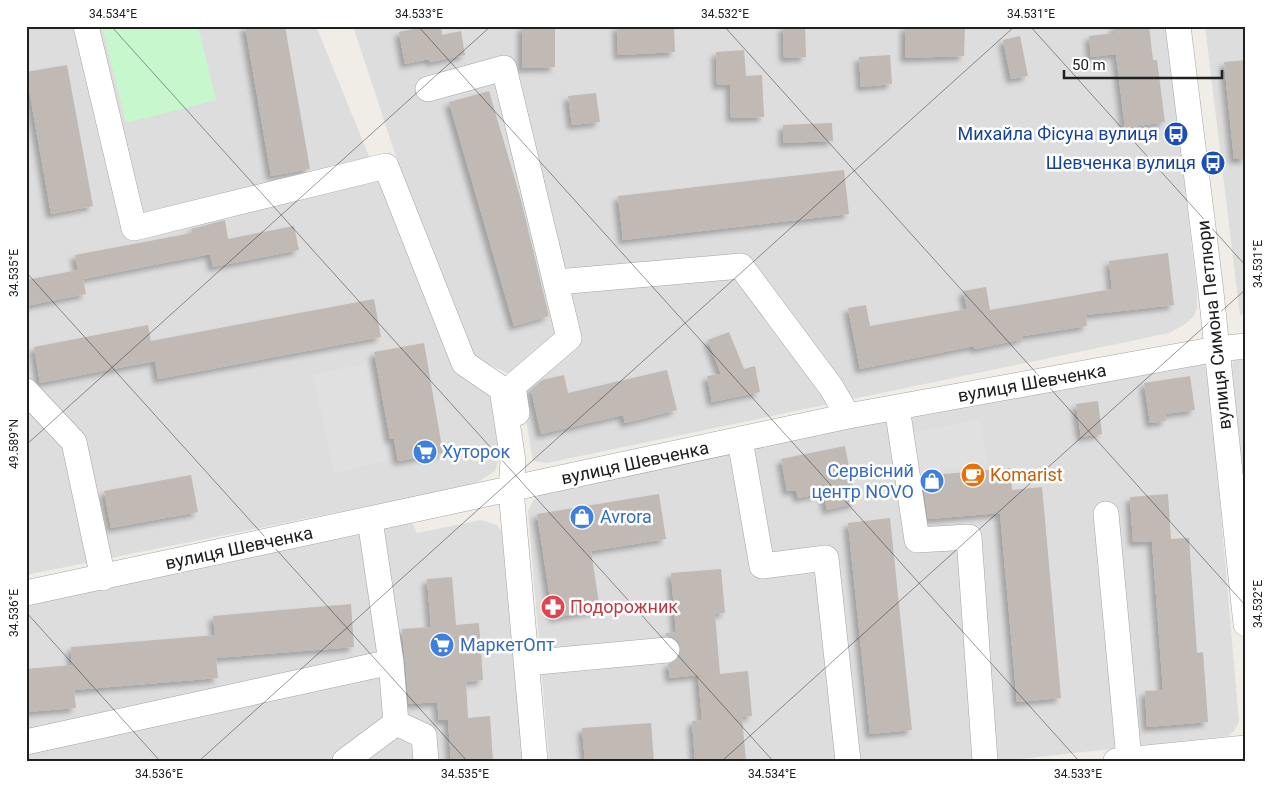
<svg xmlns="http://www.w3.org/2000/svg" width="1272" height="787" viewBox="0 0 1272 787" font-family="Roboto,sans-serif">
	<style>
		.residential { fill: #dedddd }
		.park { fill: #c7f7cc }
		.parking { fill: #e0e0e0 }
		.building { fill: #c1b9b3; filter: url(#shadow) }
		.lines { fill: none; stroke-linecap: round; stroke-linejoin: round }
		.minor-casing { stroke: #a4a4a4; stroke-width: 26 }
		.minor { stroke: #fff; stroke-width: 25 }
		.ticks { fill: none; stroke: #202020; stroke-width: 1; stroke-opacity: 0.45 }
		.labels { text-anchor: middle; stroke-width: 5; stroke-linejoin: round; paint-order: stroke }
		.transit-label { font-size: 18px; fill: #164399; stroke: #fff; text-anchor: end }
		.street-label { font-size: 18px; fill: #202020; stroke: #fff }
		.shop-label { font-size: 18px; fill: #366cbe; stroke: #fff; text-anchor: start }
		.food-label { font-size: 18px; fill: #c56008; stroke: #fff; text-anchor: start }
		.health-label { font-size: 18px; fill: #be3a42; stroke: #fff; text-anchor: start }
		.neatline { fill: none; stroke: #202020; stroke-width: 2 }
		.ticks-label { font-size: 12px; text-anchor: middle; fill: #202020 }
	</style>
	<defs>
		<filter id="shadow"><feDropShadow dx="-4.5" dy="4.5" stdDeviation="2.5" flood-color="#0004"/></filter>
	</defs>
	<rect width="100%" height="100%" fill="#f0ede7"/>
	<path class="residential" d="M26,26H316L384,193L451,365L493,396L501,452L495,471L473,485L26,575Z
		M353,26H1166L1197,292V307L1194,316L1184,325L1169,333L547,463L533,461L519,379L474,357L399,166Z
		M1205,26H1246V314L1240,315Z
		M1246,351V501L1232,367L1234,357Z
		M1197,359L1204,365L1209,376L1239,722L1234,731L1228,736L1003,761H549L528,511L533,501L542,492L554,485Z
		M481,520L497,525L506,538L528,761H26V602L358,535L403,522L413,524L417,533Z"/>
	<path class="park" d="M102,26H198L216,100L126,123Z"/>
	<path class="parking" d="M367,363L388,461L334,473L313,375Z
		M980,419L988,464L916,471L911,433Z"/>
	<path class="building" d="M245,26H285L310,169L271,176Z
		M427,26H441L442,35L461,31L465,55L430,62L429,59L405,64L399,32Z
		M522,26H555V67L522,68Z
		M617,26H674L675,52L618,55Z
		M783,26H805L806,57L784,58Z
		M905,26H965L964,56L905,58Z
		M1114,26H1149L1153,60H1157L1165,122L1125,128L1116,54L1091,57L1089,36L1114,33Z
		M1020,36L1028,76L1011,79L1003,40Z
		M744,50L746,76L762,75L764,117L731,118L730,84L717,85L716,52Z
		M890,55L892,84L861,87L859,57Z
		M1246,60V159H1234L1224,62Z
		M67,65L93,206L51,214L26,72Z
		M489,91L521,200L549,316L514,326L449,102Z
		M596,93L600,122L572,125L568,96Z
		M832,123L833,141L783,143V125Z
		M844,170L849,214L623,240L618,196Z
		M225,220L228,239L294,226L299,250L213,267L210,254L83,279L86,294L26,306V280L78,270L75,255L192,233L191,229Z
		M1168,253L1174,305L1086,315L1087,326L1023,336V339L975,349L974,346L860,369L848,308L866,305L870,326L967,309L963,291L986,287L990,310L1112,289L1109,261Z
		M374,299L381,337L158,379L155,361L40,383L34,347L148,325L151,341Z
		M729,332L744,369L755,366L760,392L712,402L707,376L721,374L708,340Z
		M424,343L443,453L398,461L394,439H390L374,352Z
		M667,370L677,410L625,423L623,415L541,434L531,390L542,380L564,375L568,393Z
		M1190,376L1195,410L1165,414L1166,421L1150,423L1144,383Z
		M1098,401L1102,434L1081,437L1076,404Z
		M845,446L856,503L827,510L823,493L798,498L796,490L787,491L781,459Z
		M1010,468L1012,490L1042,487L1061,698L1017,702L1000,513L928,519L922,476Z
		M191,475L198,512L111,528L104,491Z
		M659,494L666,539L591,551L600,610L553,618L537,514Z
		M1168,494L1171,539L1189,538L1197,653L1203,652L1208,722L1147,727L1145,691L1163,690L1152,541L1133,542L1130,497Z
		M890,518L912,730L870,734L848,523Z
		M721,569L725,613L715,614L720,674L748,671L752,716L742,717L746,761H695L692,721L702,720L698,675L670,678L668,664L676,661L681,649L678,641L666,636V633L676,632L671,573Z
		M452,577L456,625L479,623L483,680L466,682L468,718L490,716L493,761H451L448,720H439L437,702L409,704L402,629L431,627L427,579Z
		M351,604L354,647L216,658L218,678L74,690L76,708L26,712V669L72,665L71,647L215,635L213,616Z
		M651,723L654,761H585L582,728Z"/>
	<g class="lines">
		<defs>
			<path id="minor" d="M86,26L134,228L386,166L464,363L502,389L513,461L511,490L535,761
				M1178,26L1211,292L1246,624
				M428,89L504,68L569,338L513,386L517,413
				M557,282L741,266L831,387L848,416
				M26,391L74,442L103,578
				M897,407L917,540L969,537L985,761
				M740,440L762,566L826,558L848,761
				M1106,514L1129,759
				M370,520L391,662L396,723L424,736L426,761
				M26,593L848,416L1217,349L1246,346
				M526,663L667,650
				M26,742L391,662
				M345,761L396,723
				M1116,761L1246,748"/>
		</defs>
		<use href="#minor" class="minor-casing"/>
		<use href="#minor" class="minor"/>
	</g>
	<path class="ticks" d="M111,26L773,761M418,26L1079,761M724,26L1246,606M1030,26L1246,266M26,272L467,761M26,445L491,26M26,612L160,761M199,761L1015,26M722,761L1246,289M1245,761L1246,760"/>
	<defs>
		<symbol id="bus-disc" viewBox="-11 -11 22 22"><circle r="9.5" fill="#1a4fb4" stroke="#fff"/><path d="M-5-6H5V4H4V6H2V4H-2V6H-4V4H-5ZM-3.5-4V0h7V-4ZM-3.5 1.2v1.5H-2V1.2ZM2 1.2v1.5H3.5V1.2Z" fill="#fff"/></symbol>
		<symbol id="supermarket-disc" viewBox="-11 -11 22 22"><circle r="9.5" fill="#3f7fe0" stroke="#fff"/><path d="M-6-5.5h2.5l.6 2H6L4.5 2H-2.5L-4.4-4H-6ZM-1.5 3.2a1.3 1.3 0 1 0 .1 0ZM3 3.2a1.3 1.3 0 1 0 .1 0Z" fill="#fff"/></symbol>
		<symbol id="cafe-disc" viewBox="-11 -11 22 22"><circle r="9.5" fill="#e8710a" stroke="#fff"/><path d="M-5.5-4.5H6V0H3Q3 3.5 0 3.5H-2.5Q-5.5 3.5-5.5 0ZM3-3.2v2h1.7v-2ZM-6 4.5H4V6H-6Z" fill="#fff"/></symbol>
		<symbol id="shop-disc" viewBox="-11 -11 22 22"><circle r="9.5" fill="#3f7fe0" stroke="#fff"/><path d="M-5-2.5h2.3a2.7 3.5 0 0 1 5.4 0H5L5.5 6h-11ZM-1.5-2.5h3a1.5 2.3 0 0 0-3 0Z" fill="#fff"/></symbol>
		<symbol id="pharmacy-disc" viewBox="-11 -11 22 22"><circle r="9.5" fill="#e0444e" stroke="#fff"/><path d="M-2-6h4v4h4v4h-4v4h-4v-4h-4v-4h4Z" fill="#fff"/></symbol>
	</defs>
	<g fill-rule="evenodd">
		<use href="#bus-disc" x="1162" y="120" width="28" height="28"/>
		<use href="#bus-disc" x="1199" y="149" width="28" height="28"/>
		<use href="#supermarket-disc" x="411" y="438" width="28" height="28"/>
		<use href="#cafe-disc" x="959" y="461" width="28" height="28"/>
		<use href="#shop-disc" x="918" y="467" width="28" height="28"/>
		<use href="#shop-disc" x="568" y="503" width="28" height="28"/>
		<use href="#pharmacy-disc" x="539" y="593" width="28" height="28"/>
		<use href="#supermarket-disc" x="428" y="631" width="28" height="28"/>
	</g>
	<g class="labels">
		<g class="transit-label">
			<text x="1158" y="140">Михайла Фісуна вулиця</text>
			<text x="1196" y="169">Шевченка вулиця</text>
		</g>
		<g class="street-label">
			<text transform="translate(1214 325) rotate(-96)" y="6">вулиця Симона Петлюри</text>
			<text transform="translate(1032 383) rotate(-10)" y="6">вулиця Шевченка</text>
			<text transform="translate(635 463) rotate(-12)" y="6">вулиця Шевченка</text>
			<text transform="translate(239 548) rotate(-12)" y="6">вулиця Шевченка</text>
		</g>
		<g class="shop-label">
			<text x="442" y="458">Хуторок</text>
			<text x="914" y="477" text-anchor="end">Сервісний<tspan x="914" dy="21">центр NOVO</tspan></text>
			<text x="600" y="523">Avrora</text>
			<text x="460" y="651">МаркетОпт</text>
		</g>
		<g class="food-label">
			<text x="990" y="481">Komarist</text>
		</g>
		<g class="health-label">
			<text x="570" y="613">Подорожник</text>
		</g>
	</g>
	<rect width="1272" height="787" fill="none" stroke="#ffffff" stroke-width="55"/>
	<path d="M1064 70v8h158v-8" fill="none" stroke="#202020" stroke-width="2.5"/>
	<text x="1072" y="70" font-size="15" fill="#202020" stroke="#ffffff" stroke-width="4" paint-order="stroke">50 m</text>
	<rect x="28" y="28" width="1216" height="732" class="neatline"/>
	<g class="ticks-label">
		<text x="113" y="18">34.534°E</text>
		<text x="419" y="18">34.533°E</text>
		<text x="725" y="18">34.532°E</text>
		<text x="1031" y="18">34.531°E</text>
		<text transform="translate(1258 264) rotate(-90)" y="4">34.531°E</text>
		<text transform="translate(14 273) rotate(-90)" y="4">34.535°E</text>
		<text transform="translate(14 444) rotate(-90)" y="4">49.589°N</text>
		<text transform="translate(1258 604) rotate(-90)" y="4">34.532°E</text>
		<text transform="translate(14 613) rotate(-90)" y="4">34.536°E</text>
		<text x="159" y="778">34.536°E</text>
		<text x="465" y="778">34.535°E</text>
		<text x="772" y="778">34.534°E</text>
		<text x="1078" y="778">34.533°E</text>
	</g>
</svg>
